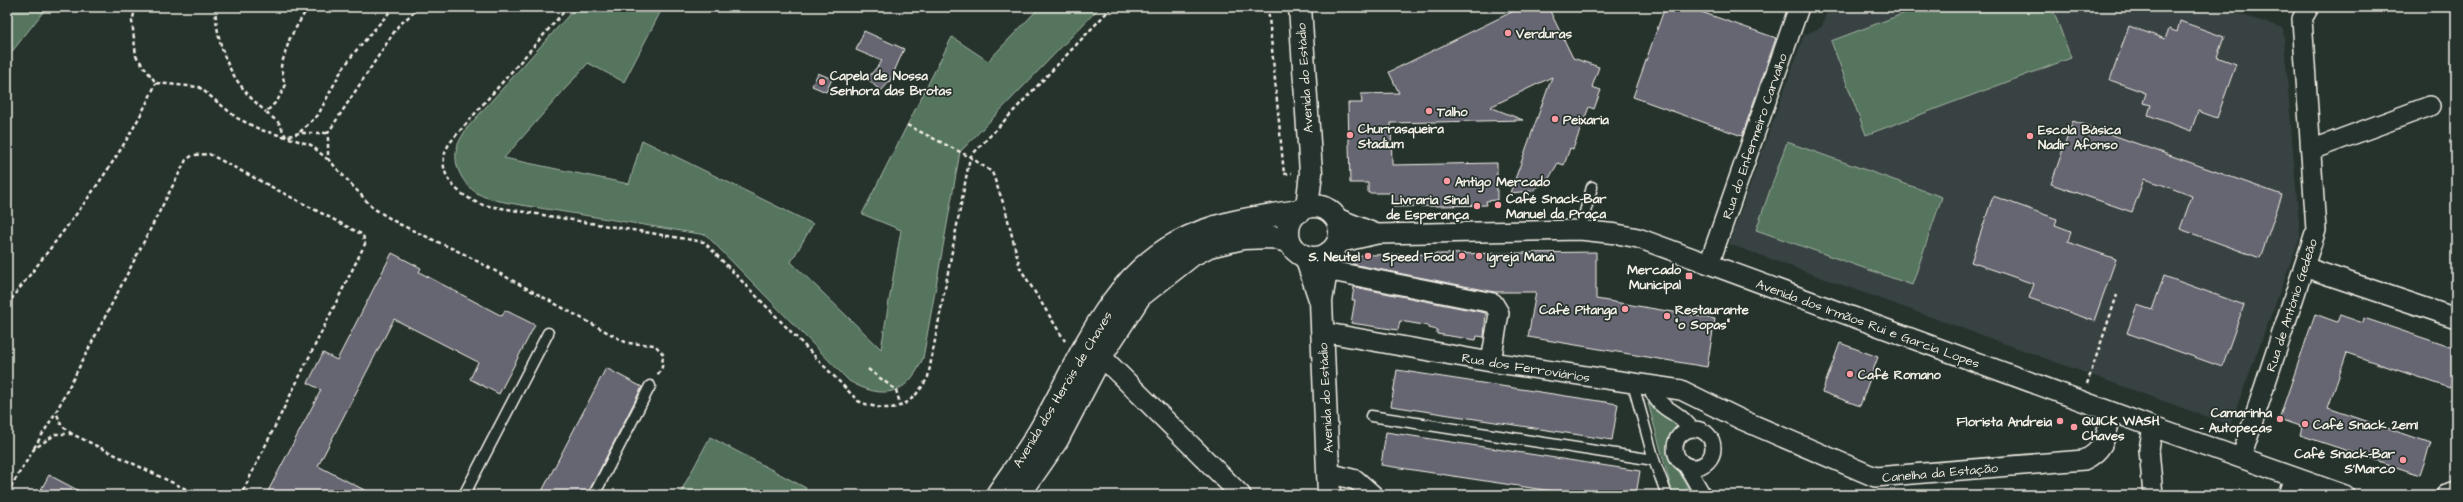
<svg xmlns="http://www.w3.org/2000/svg" width="2463" height="502" viewBox="0 0 2463 502" font-family="'Architects Daughter',sans-serif">
	<style>
		.built { fill: #394242 }
		.green { fill: #54755f; stroke: #a4b3a4 }
		.building { fill: #666673; stroke: #f4f1e8 }
		.lines { fill: none; stroke-linecap: round; stroke-linejoin: round }
		.service-casing { stroke: #f4f1e8; stroke-width: 13 }
		.pedestrian-casing { stroke: #f4f1e8; stroke-width: 18 }
		.minor-casing { stroke: #f4f1e8; stroke-width: 22 }
		.tertiary-casing { stroke: #f4f1e8; stroke-width: 25 }
		.secondary-casing { stroke: #f4f1e8; stroke-width: 25 }
		.path { stroke: #f4f1e8; stroke-width: 2.5; stroke-dasharray: 4 3; stroke-linecap: butt }
		.service { stroke: #26332d; stroke-width: 10 }
		.pedestrian { stroke: #26332d; stroke-width: 15 }
		.minor { stroke: #26332d; stroke-width: 19 }
		.tertiary { stroke: #26332d; stroke-width: 22 }
		.secondary { stroke: #26332d; stroke-width: 22 }
		.poi-dot { fill: #ff9aa2; stroke: #26332d; stroke-width: 1.5 }
		.labels { text-anchor: middle; stroke-width: 3.5; stroke-linejoin: round; paint-order: stroke }
		.poi-label { font-size: 13px; font-weight: bold; fill: #f4f1e8; stroke: #26332d; text-anchor: start }
		.street-label { font-size: 13px; fill: #f4f1e8; stroke: #26332d }
	</style>
	<rect width="100%" height="100%" fill="#26332d"/>
	<filter id="ink" filterUnits="userSpaceOnUse"><feTurbulence type="fractalNoise" baseFrequency=".025" numOctaves="2"/><feDisplacementMap in="SourceGraphic" scale="8" xChannelSelector="R" yChannelSelector="G"/><feConvolveMatrix kernelMatrix="1 2 1 2 8 2 1 2 1" color-interpolation-filters="sRGB"/></filter>
	<g filter="url(#ink)">
		<path class="built" d="M1828,7H2217L2283,28L2300,237L2230,425L1729,244L1804,35L1822,27Z"/>
		<path class="green" d="M7,7H47L7,58Z
			M576,7H663L624,82L588,63L504,158L629,184L642,140L813,224L791,262L881,349L901,230L862,214L952,37L988,61L1040,7H1100L960,152L923,358C908,396 882,400 849,381L706,235L509,203C501,201 492,200 485,197C465,190 450,165 458,144C460,139 464,133 467,128Z
			M1921,7H2052L2071,58L1866,135L1831,41Z
			M1787,142L1942,197L1912,285L1756,230Z
			M1648,403L1684,426L1676,431L1669,445L1675,464L1692,495H1673Z
			M710,437L806,488L803,495H679Z"/>
		<path class="building" d="M1522,7H1548L1573,58L1599,67L1592,87L1601,90L1594,109L1589,107L1573,149L1570,148L1564,165L1558,163L1548,180L1532,191L1510,193L1552,77L1490,107L1523,120L1391,123L1392,165L1497,163V200L1486,201L1487,205L1393,207V193H1368V183H1350L1348,103H1362L1361,94L1399,93L1389,72Z
			M1665,7H1687L1776,38L1742,136L1633,97Z
			M2180,21L2224,37L2217,57L2236,64L2217,118L2198,111L2191,131L2148,115L2151,105L2143,103L2146,93L2110,80L2129,26L2165,39L2169,29L2177,32Z
			M864,31L904,49L890,81L881,91L867,79L882,61L856,50Z
			M818,73L832,79L826,92L812,86Z
			M2073,121L2282,195L2260,258L2180,229L2192,196L2160,184L2144,179L2132,212L2051,184Z
			M1993,196L2057,219L2055,225L2071,231L2068,242L2116,259L2094,321L2029,298L2034,284L1971,262Z
			M1596,252V299L1715,319L1707,367L1528,337L1536,292H1495L1352,264L1361,255Z
			M392,253L421,268L419,272L502,316L505,310L535,325L499,394L470,379L478,362L394,319L318,466L374,495H266L321,390L308,383L323,353L337,360Z
			M2164,276L2244,305L2222,367L2127,333L2137,305L2152,310Z
			M1354,287L1486,313L1484,337L1477,336L1476,340L1437,334V330L1429,328V326L1400,321L1398,330L1351,323L1355,300H1352Z
			M2315,314L2337,322L2340,315L2363,323L2364,318L2456,349V378L2453,377L2450,388L2347,353L2328,408L2431,443L2420,475L2300,435L2302,427L2279,419Z
			M1840,343L1878,357L1860,406L1822,392Z
			M606,368L642,387L588,493L587,495H540Z
			M1397,370L1618,404L1612,440L1391,406Z
			M1386,432L1640,471L1636,495H1577L1381,465Z
			M49,475L87,495H38Z"/>
		<g class="lines">
			<defs>
				<path id="service" d="M1580,230L1592,187
					M1633,384L1654,460L1667,495
					M1371,416L1654,460
					M464,495L548,333
					M594,495L650,386"/>
				<path id="pedestrian" d="M1651,387C1659,412 1678,409 1691,429
					M1675 448a19 19 0 1 1 38 0a19 19 0 1 1-38 0Z
					M1687,467L1703,495"/>
				<path id="minor" d="M2311,150L2430,106
					M1337,218L1377,234
					M1338,243L1377,234L1580,230L1617,234L1638,238L2153,427L2345,495
					M1709,264L1799,7
					M2304,267L2456,318
					M1326,270L1493,303L1499,313L1491,362
					M1322,332L1491,362L1681,390L1740,419L1875,477L2084,460C2106,450 2106,434 2112,412
					M1101,356L1241,495
					M2153,427L2149,449L2153,495
					M2241,458L2316,230L2302,19L2309,7
					M1328,473L1356,480L1373,495
					M2288,495L2294,477
					M2446,495L2456,492"/>
				<path id="tertiary" d="M1300,7L1311,173L1307,207
					M1329,253L1321,301L1329,495
					M1306,257L1320,299"/>
				<path id="secondary" d="M1288 232a26 26 0 1 1 52 0a26 26 0 1 1-52 0Z
					M997,495C1011,474 1026,454 1039,432C1078,366 1105,282 1177,243C1214,222 1258,217 1300,211
					M1019,495L1057,440L1101,356L1140,296L1192,255L1209,246L1243,238L1272,237L1290,242"/>
			</defs>
			<use href="#service" class="service-casing"/>
			<use href="#pedestrian" class="pedestrian-casing"/>
			<use href="#minor" class="minor-casing"/>
			<use href="#tertiary" class="tertiary-casing"/>
			<use href="#secondary" class="secondary-casing"/>
			<path class="path" d="M136,7L132,21L136,56L156,83L199,87L237,118L261,130L286,137L299,133H328
				M215,7C218,53 231,82 266,112
				M308,7L290,38L281,66L285,87L277,101L266,112L279,123L286,137L311,145L327,159
				M420,7L398,26L328,133V159L373,208L399,224L464,254L627,343L655,345L663,354L662,367L657,376
				M568,7L458,133C454,138 449,143 447,148C434,176 461,197 483,205L704,242L858,401C892,415 910,409 928,377L970,157L1112,7
				M1268,7L1284,174L1292,173
				M907,125L970,157L992,172L1005,208L1020,268L1065,341
				M300,132L318,115L340,73L354,53L394,7
				M7,305C60,234 120,165 156,83
				M868,369L896,390L901,407
				M2087,384L2117,295
				M72,434L62,426L56,412L186,160L193,155L209,154L363,235L365,244L241,495
				M34,448L56,412
				M7,493L34,449L56,434H72L198,495"/>
			<use href="#service" class="service"/>
			<use href="#pedestrian" class="pedestrian"/>
			<use href="#minor" class="minor"/>
			<use href="#tertiary" class="tertiary"/>
			<use href="#secondary" class="secondary"/>
		</g>
	</g>
	<g class="poi-dot">
		<circle cx="1508" cy="33" r="4"/>
		<circle cx="822" cy="82" r="4"/>
		<circle cx="1429" cy="111" r="4"/>
		<circle cx="1555" cy="119" r="4"/>
		<circle cx="1350" cy="135" r="4"/>
		<circle cx="2030" cy="136" r="4"/>
		<circle cx="1447" cy="181" r="4"/>
		<circle cx="1498" cy="205" r="4"/>
		<circle cx="1477" cy="206" r="4"/>
		<circle cx="1368" cy="256" r="4"/>
		<circle cx="1462" cy="256" r="4"/>
		<circle cx="1479" cy="256" r="4"/>
		<rect x="1685" y="272" width="8" height="8" rx="2"/>
		<circle cx="1625" cy="309" r="4"/>
		<circle cx="1667" cy="316" r="4"/>
		<circle cx="1850" cy="374" r="4"/>
		<circle cx="2280" cy="419" r="4"/>
		<circle cx="2060" cy="421" r="4"/>
		<circle cx="2305" cy="424" r="4"/>
		<circle cx="2074" cy="427" r="4"/>
		<circle cx="2403" cy="460" r="4"/>
	</g>
	<g class="labels">
		<g class="poi-label">
			<text x="1516" y="38">Verduras</text>
			<text x="830" y="80">Capela de Nossa<tspan x="830" dy="15">Senhora das Brotas</tspan></text>
			<text x="1437" y="116">Talho</text>
			<text x="1563" y="124">Peixaria</text>
			<text x="1358" y="133">Churrasqueira<tspan x="1358" dy="15">Stadium</tspan></text>
			<text x="2038" y="134">Escola Básica<tspan x="2038" dy="15">Nadir Afonso</tspan></text>
			<text x="1455" y="186">Antigo Mercado</text>
			<text x="1506" y="203">Café Snack-Bar<tspan x="1506" dy="15">Manuel da Praça</tspan></text>
			<text x="1469" y="204" text-anchor="end">Livraria Sinal<tspan x="1469" dy="15">de Esperança</tspan></text>
			<text x="1360" y="261" text-anchor="end">S. Neutel</text>
			<text x="1454" y="261" text-anchor="end">Speed Food</text>
			<text x="1487" y="261">Igreja Maná</text>
			<text x="1681" y="274" text-anchor="end">Mercado<tspan x="1681" dy="15">Municipal</tspan></text>
			<text x="1617" y="314" text-anchor="end">Café Pitanga</text>
			<text x="1675" y="314">Restaurante<tspan x="1675" dy="15">"o Sopas"</tspan></text>
			<text x="1858" y="379">Café Romano</text>
			<text x="2272" y="417" text-anchor="end">Camarinha<tspan x="2272" dy="15">- Autopeças</tspan></text>
			<text x="2082" y="425">QUICK WASH<tspan x="2082" dy="15">Chaves</tspan></text>
			<text x="2052" y="426" text-anchor="end">Florista Andreia</text>
			<text x="2313" y="429">Café Snack 2em1</text>
			<text x="2395" y="458" text-anchor="end">Café Snack-Bar<tspan x="2395" dy="15">S'Marco</tspan></text>
		</g>
		<g class="street-label">
			<text transform="translate(1304 78) rotate(-94)" y="5">Avenida do Estádio</text>
			<text transform="translate(1754 136) rotate(-71)" y="5">Rua do Enfermeiro Carvalho</text>
			<text transform="translate(2291 305) rotate(-72)" y="5">Rua de António Gedeão</text>
			<text transform="translate(1868 323) rotate(20)" y="5">Avenida dos Irmãos Rui e Garcia Lopes</text>
			<text transform="translate(1526 367) rotate(9)" y="5">Rua dos Ferroviários</text>
			<text transform="translate(1062 389) rotate(-59)" y="5">Avenida dos Heróis de Chaves</text>
			<text transform="translate(1325 398) rotate(-93)" y="5">Avenida do Estádio</text>
			<text transform="translate(1940 472) rotate(-5)" y="5">Canelha da Estação</text>
		</g>
	</g>
	<rect width="2463" height="502" fill="none" stroke="#26332d" stroke-width="24"/>
	<rect x="12" y="12" width="2439" height="478" fill="none" stroke="#f4f1e8" stroke-width="1.5" filter="url(#ink)"/>
</svg>
